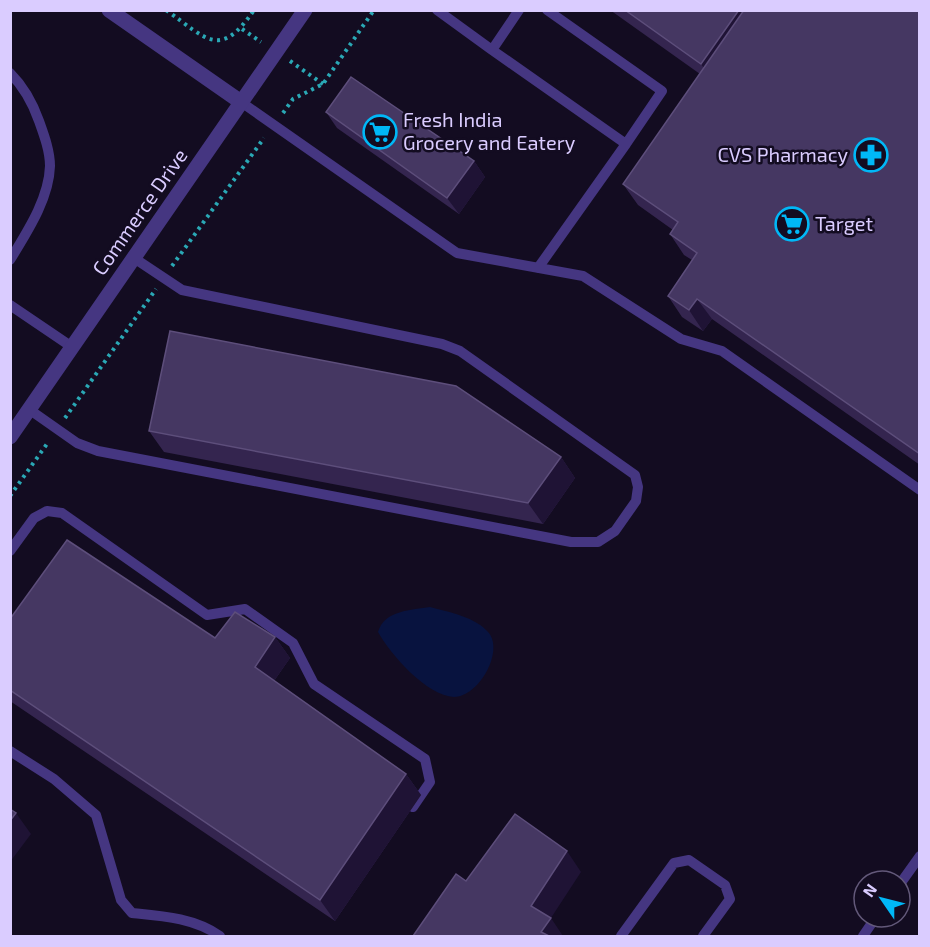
<svg xmlns="http://www.w3.org/2000/svg" width="930" height="947" viewBox="0 0 930 947" font-family="'Exo 2',sans-serif">
	<style>
		.water { fill: #08133f }
		.lines { fill: none; stroke-linecap: round; stroke-linejoin: round }
		.path { stroke: #2aa8b5; stroke-width: 4; stroke-dasharray: 3 4.5; stroke-linecap: butt }
		.service { stroke: #453681; stroke-width: 10 }
		.tertiary { stroke: #453681; stroke-width: 15 }
		.wall { fill: #34254f }
		.shaded-wall { fill: #1f1335 }
		.building { fill: #453762; stroke: #5d4e7b; stroke-width: 1.5 }
		.labels { text-anchor: middle; stroke-width: 5; stroke-linejoin: round; paint-order: stroke }
		.poi-label { font-size: 20px; fill: #daccff; stroke: #130c21; text-anchor: start }
		.street-label { font-size: 20px; fill: #daccff; stroke: #130c21 }
	</style>
	<rect width="100%" height="100%" fill="#130c21"/>
	<path class="water" d="M430,607C449,612 476,617 489,633C504,653 478,697 454,697C427,696 390,654 378,632C384,610 412,610 430,607Z"/>
	<g class="lines">
		<path class="path" d="M166,10C207,39 220,60 254,10
			M242,29L261,42
			M290,61L323,84
			M283,113L293,99L323,84L374,10
			M172,266L264,138
			M65,418L156,289
			M10,496L49,441"/>
		<path class="service" d="M437,10L492,50L519,10
			M492,50L626,144L662,91L547,10
			M10,73C23,86 33,104 39,121C44,135 50,151 50,166C49,199 27,232 10,260
			M241,102L457,253L583,276L681,339L722,351L920,490
			M538,268L626,144
			M10,305L72,347
			M30,410L77,443L98,451L571,542H598L615,531L636,501L638,487L635,475L460,351L442,344L182,290L134,258
			M10,551L34,518L47,511L62,513L207,615L245,609L293,643L314,684L425,759L430,782L413,807
			M10,751L54,779L96,815L121,900L132,913C163,916 194,918 220,936
			M900,884L920,856
			M621,936L674,863L689,860L725,885L730,899L703,936
			M863,936L876,917"/>
		<path class="tertiary" d="M109,10L241,102
			M10,437L305,10"/>
	</g>
	<path class="wall" d="M610,10H920V465L712,319L703,331L682,317L668,296L692,260L684,255L670,234L673,230L638,205L623,184L700,74Z
		M326,112L474,161L485,177L459,214L337,128Z
		M149,431L561,457L575,478L543,524L164,452Z
		M10,619L215,638L275,637L290,658L274,681L406,774L421,795L335,921L10,701Z"/>
	<path class="shaded-wall" d="M739,10H769L716,85L701,64Z
		M474,161L485,177L459,214L447,198Z
		M697,299L712,319L703,331L689,310Z
		M561,457L575,478L543,524L528,503Z
		M275,637L290,658L269,688L255,667Z
		M406,774L421,795L335,921L320,900Z
		M16,813L31,834L10,862V821Z
		M567,851L581,872L549,921L551,918L563,936H544L541,932L531,906Z"/>
	<path class="building" d="M625,10H739L701,64Z
		M744,10H920V454L697,299L689,310L668,296L697,253L670,234L678,222L623,184Z
		M351,77L474,161L447,198L326,112Z
		M170,331L456,386L561,457L528,503L149,431Z
		M67,540L215,638L235,612L275,637L255,667L406,774L320,900L10,690V619Z
		M10,809L16,813L10,821Z
		M515,814L567,851L531,906L551,918L541,932L549,936H413L456,874L466,881Z"/>
	<defs>
		<symbol id="supermarket-ring" viewBox="-11 -11 22 22"><circle r="9.5" fill="#130c21" stroke="#00b8f7" stroke-width="1.5"/><path d="M-6-5.5h2.5l.6 2H6L4.5 2H-2.5L-4.4-4H-6ZM-1.5 3.2a1.3 1.3 0 1 0 .1 0ZM3 3.2a1.3 1.3 0 1 0 .1 0Z" fill="#00b8f7"/></symbol>
		<symbol id="pharmacy-ring" viewBox="-11 -11 22 22"><circle r="9.5" fill="#130c21" stroke="#00b8f7" stroke-width="1.5"/><path d="M-2-6h4v4h4v4h-4v4h-4v-4h-4v-4h4Z" fill="#00b8f7"/></symbol>
	</defs>
	<g fill-rule="evenodd">
		<use href="#supermarket-ring" x="361" y="113" width="38" height="38"/>
		<use href="#pharmacy-ring" x="852" y="136" width="38" height="38"/>
		<use href="#supermarket-ring" x="773" y="205" width="38" height="38"/>
	</g>
	<g class="labels">
		<g class="poi-label">
			<text x="403" y="127">Fresh India<tspan x="403" dy="23">Grocery and Eatery</tspan></text>
			<text x="848" y="162" text-anchor="end">CVS Pharmacy</text>
			<text x="815" y="231">Target</text>
		</g>
		<g class="street-label">
			<text transform="translate(140 212) rotate(-55)" y="7">Commerce Drive</text>
		</g>
	</g>
	<rect width="930" height="947" fill="none" stroke="#daccff" stroke-width="24"/>
	<g transform="translate(882 899) rotate(305)"><circle r="28" fill="#130c21" stroke="#63597a" stroke-width="1.5"/>
	<path d="M0-4.5L10 22L0 15L-10 22Z" fill="#00b8f7"/>
	<text y="-9" font-size="16" font-weight="bold" text-anchor="middle" fill="#daccff">N</text>
	</g>
</svg>
